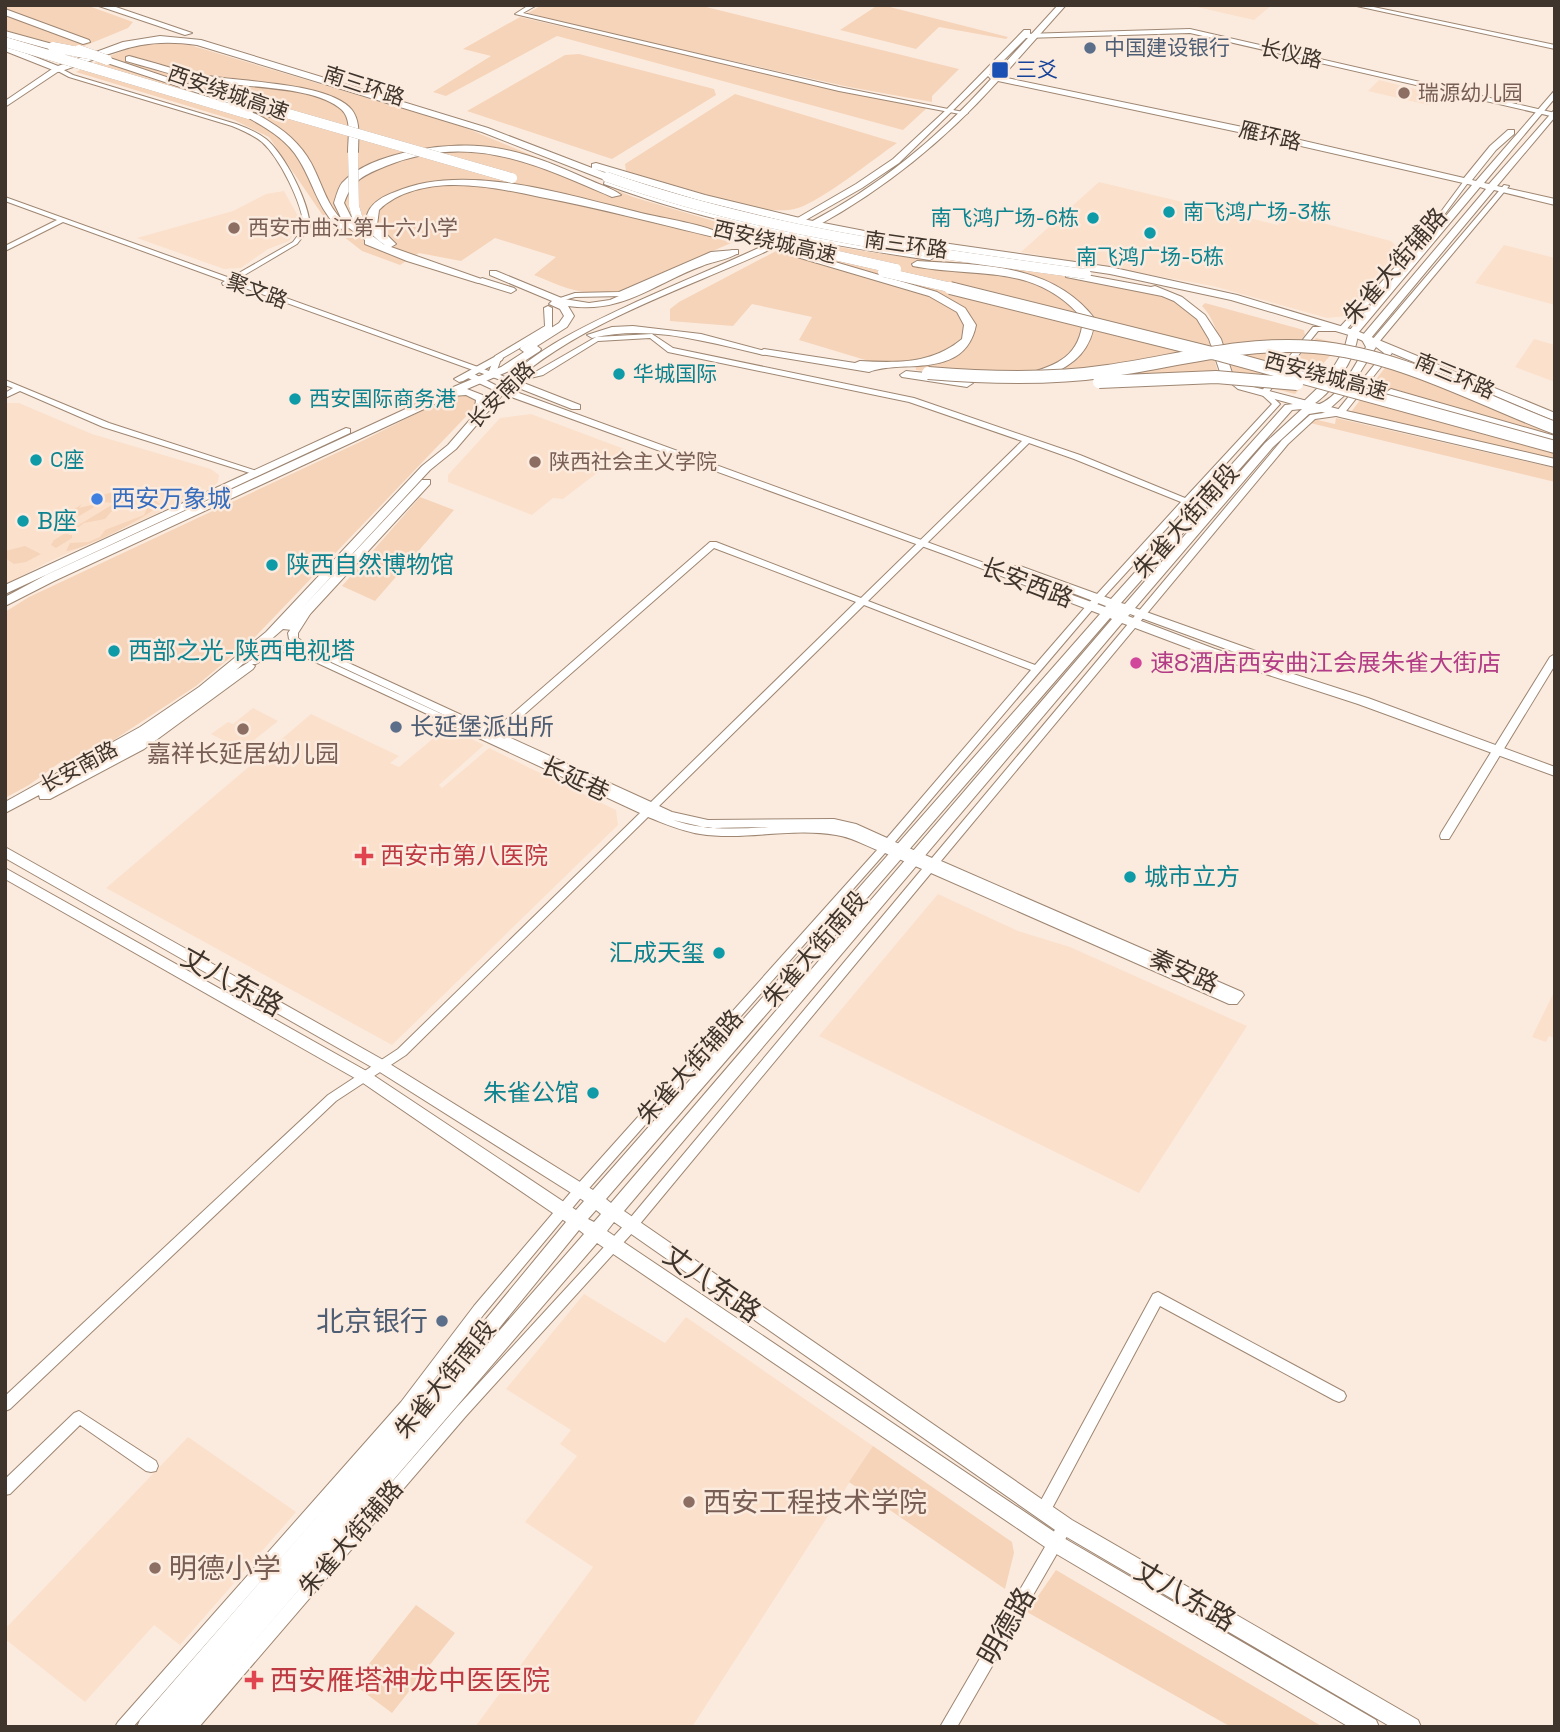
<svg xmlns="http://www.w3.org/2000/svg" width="1560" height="1732" viewBox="0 0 1560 1732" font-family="'Space Grotesk','Noto Sans SC',sans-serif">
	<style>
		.built { fill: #fbe0cb }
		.green { fill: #f6d4b9 }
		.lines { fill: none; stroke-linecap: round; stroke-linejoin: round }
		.minor-casing { stroke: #9e8672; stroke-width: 2 }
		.major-casing { stroke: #9e8672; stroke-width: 2 }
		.highway-casing { stroke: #9e8672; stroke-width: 2 }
		.minor { fill: #fff; fill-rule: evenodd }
		.major { fill: #fff; fill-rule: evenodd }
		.highway { fill: #fff; fill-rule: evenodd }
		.highway-bridge-far1-casing { stroke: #9e8672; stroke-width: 10; stroke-linecap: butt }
		.highway-bridge-casing { stroke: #9e8672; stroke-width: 14; stroke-linecap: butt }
		.highway-bridge-far1 { stroke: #fff; stroke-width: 10 }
		.highway-bridge { stroke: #fff; stroke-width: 12 }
		.service-dot { fill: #5c6f8a; stroke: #fbebde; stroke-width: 2.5 }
		.transit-dot { fill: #1a4fb4; stroke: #fbebde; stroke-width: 2.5 }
		.education-dot { fill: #8d6e63; stroke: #fbebde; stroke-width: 2.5 }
		.culture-dot { fill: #0f9aa8; stroke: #fbebde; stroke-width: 2.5 }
		.shop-dot { fill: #3f7fe0; stroke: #fbebde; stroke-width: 2.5 }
		.hotel-dot { fill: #d1479c; stroke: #fbebde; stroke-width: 2.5 }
		.health-dot { fill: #e0444e; stroke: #fbebde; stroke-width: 2.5 }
		.labels { text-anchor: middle; stroke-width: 5; stroke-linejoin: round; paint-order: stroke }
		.far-service-label { font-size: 21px; fill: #4e5e75; stroke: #fbebde; text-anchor: start }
		.far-street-label { font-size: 21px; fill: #3f352c; stroke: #fbebde }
		.far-transit-label { font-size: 21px; fill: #164399; stroke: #fbebde; text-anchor: start }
		.far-education-label { font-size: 21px; fill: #785e54; stroke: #fbebde; text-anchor: start }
		.far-culture-label { font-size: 21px; fill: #0d838f; stroke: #fbebde; text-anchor: start }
		.street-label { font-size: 24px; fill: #3f352c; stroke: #fbebde }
		.shop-label { font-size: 24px; fill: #366cbe; stroke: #fbebde; text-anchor: start }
		.culture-label { font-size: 24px; fill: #0d838f; stroke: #fbebde; text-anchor: start }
		.hotel-label { font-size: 24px; fill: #b23c85; stroke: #fbebde; text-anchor: start }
		.service-label { font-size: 24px; fill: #4e5e75; stroke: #fbebde; text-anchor: start }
		.education-label { font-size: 24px; fill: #785e54; stroke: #fbebde }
		.health-label { font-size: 24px; fill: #be3a42; stroke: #fbebde; text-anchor: start }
		.near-street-label { font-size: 28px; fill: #3f352c; stroke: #fbebde }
		.near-service-label { font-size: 28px; fill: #4e5e75; stroke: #fbebde; text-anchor: end }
		.near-education-label { font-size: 28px; fill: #785e54; stroke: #fbebde; text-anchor: start }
		.near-health-label { font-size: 28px; fill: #be3a42; stroke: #fbebde; text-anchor: start }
	</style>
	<rect width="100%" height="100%" fill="#fbebde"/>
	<path class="built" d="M1188,5H1272L1254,20Z
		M1379,80L1439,95L1428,105L1368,91Z
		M1099,182L1278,225L1285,213L1391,241L1400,250L1347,316L1327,318L1213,286L1021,252Z
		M284,191L298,216L299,224L295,232L289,241L268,249L241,268L224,269L137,238L233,211L266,194Z
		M1504,245L1555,258V305L1475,283Z
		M1534,339L1555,345V382L1515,367Z
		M5,403H19L92,434L211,469L219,475L218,482L211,489L46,563L5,585Z
		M531,414L627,450L563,499L553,498L532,515L448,482V475L500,418Z
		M253,708L278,721L242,750L211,734L228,722L233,724Z
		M311,714L399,756L390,763L399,767L447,727L484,745L439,785L442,788L489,748L616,810L618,825L392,1045L106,888Z
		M938,894L1018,931L1070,947L1247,1026L1139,1193L819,1036Z
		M1555,990V1038L1549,1036L1546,1042L1532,1037Z
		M584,1294L665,1343L686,1317L873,1446L692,1727H475L593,1567L525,1522L577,1456L560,1444L571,1430L506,1389Z
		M188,1437L296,1512L180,1645L154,1625L85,1702L5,1639V1629Z"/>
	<path class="green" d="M5,5H86L133,22L128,28L55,58L5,43Z
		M542,5H698L959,69L932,96V102L849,87L624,37L528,13Z
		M878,5H882L1008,37L1006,39L939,27L916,49L840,30Z
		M520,17L849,93L928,107L903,130L557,36L446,96L433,92L491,56L463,49Z
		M173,40L461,126L633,197L754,233L619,292C584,297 565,288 534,275L556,257L495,238L461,261L419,253L400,265L362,251L330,226L269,137L234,120L76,72C110,56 135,42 173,40Z
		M579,54L714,89L716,95L612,159L467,111L565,55Z
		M735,94L897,143C872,160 823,200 798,208C764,220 662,183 626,171L625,164Z
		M799,239C834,246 870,253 905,257C961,264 1158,276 1192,312C1208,329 1212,353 1219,375L1018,383L916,370L915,363L872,362L799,340L812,317L752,304L733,326L670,321V309L679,302Z
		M1205,303L1304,330L1305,335L1258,388C1214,379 1229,334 1202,306Z
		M1316,338L1341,344L1295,394L1271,388Z
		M1394,356L1555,421V459L1351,412Z
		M463,393L479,400L478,404L256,636L196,686L97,751L94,749L72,764L62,761L29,785L5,798V612L29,597L362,441L453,395Z
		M1336,418L1555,468V482L1310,423L1313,419L1335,424Z
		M117,491L122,495L116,496L124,502L123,506L111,512L105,519L84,523L68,535H72V538L56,548L51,545L54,540L115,503L103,502L79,516L73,512V510L82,504L79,508L95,504L99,496Z
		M420,497L454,510L375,601L342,586Z
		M155,500L160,504C147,518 86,549 66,551L70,543L88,542L100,537L105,530L144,515L148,506Z
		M25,546L41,554L26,562L14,564L5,558V551Z
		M873,1446L1012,1542L1014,1553L1005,1589L849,1482Z
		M1056,1570L1323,1727H1231L1027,1612Z
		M416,1605L455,1633L392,1713L353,1684Z"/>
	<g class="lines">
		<defs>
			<path id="minor" d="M529,5H537L523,13L839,87L968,113L965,115L839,91L515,14Z
				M1352,5H1364L1555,45V49Z
				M1190,29L1555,113V117L1190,33L1025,38L1022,36L1025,34Z
				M56,68H60L73,75L236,124C247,128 257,132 266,139C285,155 309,202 310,227L297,244L236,280L489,371L495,356L545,326L544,308L548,306L552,308V329L501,359L496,373L509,379L537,371L596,337L652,334L673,348L914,398L1080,455L1185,498L1272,404L1260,393L1313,327H1340L1420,240L1466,178H1470V180L1424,242L1345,331H1318L1268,393L1280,404L1192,501L1198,503V507L1188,505L1093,609L895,842L932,858L1282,440L1310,415L1337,411L1384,353L1372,344V340L1504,185L1509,186L1379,342L1392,353L1343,415L1315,419L1288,444L941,861L1242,992L1244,995L1237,1004H1229L931,873L634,1231L466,1416L199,1727H181L184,1722L457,1407L626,1223L922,869L885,853L584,1194L484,1314L411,1410L133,1727H115L118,1722L401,1402L474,1306L576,1186L877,850C863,844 850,837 836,835C791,827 745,841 700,834C682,831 665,824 648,817L406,1055L336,1101L10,1409L5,1411V1396L328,1095L398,1049L640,813L298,654L279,651L256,664H250L248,662L278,645L303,650L500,741L297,646L289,639L288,633L304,609H310L312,611L298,633V638L303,642L494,730L710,542H716L861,598L1022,441L909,402L668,352L650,338L598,341L543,375L509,383L231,283L223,285L222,283L225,281L63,222L5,251V246L57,220L5,201V197L230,278L293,242L304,227C302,203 280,158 262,142C253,135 242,130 232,126L69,77L56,70ZM1029,443L1074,459L1181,502L1087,605L1035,665L868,601ZM714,548L856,602L651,802L502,734ZM864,605L1031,670L887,838L856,824L834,819L708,820L672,812L659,806ZM673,820L708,828L769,827C737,829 705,831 673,820Z
				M735,250H738V254L715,256L623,296L575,297L561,301L557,299L575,293L619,292L711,252Z
				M468,374H474L505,390L501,392H498L468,378Z
				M5,380L109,423L260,472L256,474H253L103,427L20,391L5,398V393L13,388L5,385Z
				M1555,654V665L1449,839H1441L1440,836L1441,833L1550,657Z
				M1158,1292L1344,1392L1346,1396L1344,1400L1339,1402L1334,1400L1160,1306L1048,1516L1043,1518L1038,1516L1036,1511L1038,1506L1153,1294Z
				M79,1411L156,1461L158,1466L156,1471L151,1472L146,1471L80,1425L10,1494L5,1495V1479L74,1413Z
				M1065,1519L1070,1521L1072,1526L1070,1531L957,1727H940L1060,1521Z"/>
			<path id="major" d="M1058,5H1066L1002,77L1257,130L1464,178L1490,146L1508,130H1514V134L1496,150L1472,180L1476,181L1555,90V98L1484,183L1489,184L1555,109V117L1497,186L1555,199V205L1494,190L1371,338L1376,347L1347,393L1327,411L1309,414L1273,447L1135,608L1267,655L1269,658L1267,661H1259L1130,614L1128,616L1215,649L1368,698L1555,767V776L1358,704L1207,655L1122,623L624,1211L1072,1520L1418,1720L1421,1727H1391L1058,1532L614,1222L607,1231L1062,1537L1376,1720L1379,1727H1349L1048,1549L597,1243L181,1727H137L140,1720L439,1376L566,1222L360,1081L5,879V868L370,1073L576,1210L584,1201L375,1069L5,858V847L385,1061L593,1190L1100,614L949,556L503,394L456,449L430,470L302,608L422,480H430V484L311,613L292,630L283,629L236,670L249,662L255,666L253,669L144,749L50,799H40L39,795L5,813V802L140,727L199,687L266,632L422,466L448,445L474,415L476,400L466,395L452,396L54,581L5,606V597L46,575L451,388L501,367L524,352L520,349L521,347L559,323L564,316L560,309L549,304L552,301L490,275V271H496L564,299L589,303L610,300L695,262L733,250L738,253C728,260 714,261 702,266C653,284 623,314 568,306L574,316L567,327L537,346L541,349L540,351L509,371L467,389L485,396L487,400C529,351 578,329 636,302C693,276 753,253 809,223C878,187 939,137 991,79L988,76L899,163L862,188L790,229L782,227L856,184L893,159L946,110L1024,30H1030V34L989,75H994ZM998,81L1257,136L1472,185L1349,331L1344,350L1325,381L1302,403L1285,405L1111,599L1020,566H1012L1010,569L1106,606L1105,607L508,389L511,385L572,409H580V405L516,380C600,308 722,279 817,226C886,188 946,139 998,81ZM1480,187L1486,189L1362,336L1361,338L1366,347C1352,369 1337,404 1309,407C1332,394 1356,360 1358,333ZM1302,409L1265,443L1125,604L1121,603L1292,410ZM1110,618L1112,619L611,1203L606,1199ZM596,1210L601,1214L594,1222L588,1219ZM579,1230L584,1234L470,1364Z
				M55,67L62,69L5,107V101Z
				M482,278L514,288L516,290L511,293L479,283L477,281Z
				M633,326L701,334L769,352L764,355C707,342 650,324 592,338L587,335L612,327Z
				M498,355L503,358L502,360L463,381L459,382L454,379Z
				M346,428L350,429V433L5,594V585Z"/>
			<path id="highway" d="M96,5H110L192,33L185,35Z
				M5,9L89,40L90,42L83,44L5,15Z
				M5,31L56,45L57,47L53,50L5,37Z
				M160,36L201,40L488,128L592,168V164L596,163L705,195L808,220L880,234L1110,267L1237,295L1357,331L1555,413V421L1349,335L1231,300L1110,274L880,240L808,227L698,200L595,169L611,175L610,179L690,206L767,226L930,254L935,257L930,260C819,244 710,223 604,184L605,180L482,132L197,45C137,36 112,55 58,72L5,51V45L58,66L123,42Z
				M129,56C153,62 177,71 202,75C237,82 330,82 352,110C361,122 358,138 358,152L353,155L348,152C348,139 352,120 342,110C314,85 242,88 205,81C178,77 152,68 126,61V57Z
				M104,58H110L282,116L274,118L104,62Z
				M245,112C254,111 262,117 270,122C290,134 306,150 315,171C323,188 328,206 342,220L334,203C336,197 338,188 342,183C371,151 455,140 496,148C528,153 558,166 587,179C598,184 612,188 621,195L612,197C536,164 470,132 386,166C364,175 352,180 344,203L353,221L383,244L385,245C375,238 363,229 367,215C371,202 384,196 395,192C465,161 570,196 641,213C661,218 709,225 723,235L718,238C659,224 599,208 540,197C512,191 483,185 454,185C429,185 398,191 379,210L377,225L396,244L391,247L487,281L478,283L407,261L365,244V240L349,228L340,229C318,210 314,184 299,160C287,139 265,127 245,116Z
				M801,252L937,292L965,308L976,325C965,381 900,359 869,372L760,354L758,352L764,349L855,363L860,361C897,363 932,364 962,339L964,325L957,312L929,296L797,257V253Z
				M917,261C981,265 1052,263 1095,319C1092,349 1075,365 1048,375C1040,377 1033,379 1026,378V374C1058,365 1080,356 1083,319C1034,262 979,279 913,266L912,264Z
				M1070,272L1151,287L1155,286L1182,297L1205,315L1221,339L1232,373L1246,385L1342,410L1555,459V467L1340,417L1238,389L1221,375L1209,339L1197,319L1174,301L1162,296L1066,277V273Z
				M906,371L945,375L973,383L967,387L902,377L900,375Z
				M1391,389L1555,436V444L1387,396L1385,393Z"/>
		</defs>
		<use href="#minor" class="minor-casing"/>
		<use href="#major" class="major-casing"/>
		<use href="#highway" class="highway-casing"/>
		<use href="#minor" class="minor"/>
		<use href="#major" class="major"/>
		<use href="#highway" class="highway"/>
		<defs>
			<path id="highway-bridge-far1" d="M5,42L248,114
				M53,47L89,54
				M79,50L107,60
				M282,112L512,178
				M353,152L354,206L359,223
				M607,177C764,232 922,252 1086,274
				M728,231L896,269
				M883,272L957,289"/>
			<path id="highway-bridge" d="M950,288L1220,355L1555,447
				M928,373C988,378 1049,380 1108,371C1176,361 1245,341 1314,347C1399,354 1476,398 1555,428
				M1099,382L1216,377L1297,384"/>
		</defs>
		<use href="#highway-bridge-far1" class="highway-bridge-far1-casing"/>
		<use href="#highway-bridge" class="highway-bridge-casing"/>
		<use href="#highway-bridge-far1" class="highway-bridge-far1"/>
		<use href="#highway-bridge" class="highway-bridge"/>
	</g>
	<g class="service-dot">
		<circle cx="1090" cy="48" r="7"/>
		<circle cx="396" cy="727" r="7"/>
		<circle cx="442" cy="1321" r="7"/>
	</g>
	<rect class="transit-dot" x="991" y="61" width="18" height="18" rx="3.5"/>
	<g class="education-dot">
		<circle cx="1404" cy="93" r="7"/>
		<circle cx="234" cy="228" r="7"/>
		<circle cx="535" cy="462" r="7"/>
		<circle cx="243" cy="729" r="7"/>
		<circle cx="689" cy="1502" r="7"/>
		<circle cx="155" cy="1568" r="7"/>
	</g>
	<g class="culture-dot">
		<circle cx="1169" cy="212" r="7"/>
		<circle cx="1093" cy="218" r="7"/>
		<circle cx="1150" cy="233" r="7"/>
		<circle cx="619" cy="374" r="7"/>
		<circle cx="295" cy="399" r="7"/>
		<circle cx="36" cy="460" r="7"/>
		<circle cx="23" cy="521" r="7"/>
		<circle cx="272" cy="565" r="7"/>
		<circle cx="114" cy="651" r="7"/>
		<circle cx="1130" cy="877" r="7"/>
		<circle cx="719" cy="953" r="7"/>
		<circle cx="593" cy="1093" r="7"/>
	</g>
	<circle class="shop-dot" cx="97" cy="499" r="7"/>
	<circle class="hotel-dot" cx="1136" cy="663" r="7"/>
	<g class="health-dot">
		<path d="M360.5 845.5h7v7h7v7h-7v7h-7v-7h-7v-7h7z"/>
		<path d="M250.5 1669.5h7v7h7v7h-7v7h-7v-7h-7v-7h7z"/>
	</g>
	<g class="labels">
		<g class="far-service-label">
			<text x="1104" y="55">中国建设银行</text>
		</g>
		<g class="far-street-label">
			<text transform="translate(1291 54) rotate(13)" y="7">长仪路</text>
			<text transform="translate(364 86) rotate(18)" y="7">南三环路</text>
			<text transform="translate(228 93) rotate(19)" y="7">西安绕城高速</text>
			<text transform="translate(1270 136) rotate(13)" y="7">雁环路</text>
			<text transform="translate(775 242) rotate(13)" y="7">西安绕城高速</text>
			<text transform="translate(906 245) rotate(8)" y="7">南三环路</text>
			<text transform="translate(257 291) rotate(20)" y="7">聚文路</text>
			<text transform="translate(1326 376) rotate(15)" y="7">西安绕城高速</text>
			<text transform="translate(1455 376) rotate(23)" y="7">南三环路</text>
			<text transform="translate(501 395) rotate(-45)" y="7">长安南路</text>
			<text transform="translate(79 767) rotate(-28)" y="7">长安南路</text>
		</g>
		<g class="far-transit-label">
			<text x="1016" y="77">三爻</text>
		</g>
		<g class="far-education-label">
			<text x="1418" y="100">瑞源幼儿园</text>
			<text x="248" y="235">西安市曲江第十六小学</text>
			<text x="549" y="469">陕西社会主义学院</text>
		</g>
		<g class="far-culture-label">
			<text x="1183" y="219">南飞鸿广场-3栋</text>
			<text x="1079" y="225" text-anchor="end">南飞鸿广场-6栋</text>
			<text x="1150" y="264" text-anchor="middle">南飞鸿广场-5栋</text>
			<text x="633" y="381">华城国际</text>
			<text x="309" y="406">西安国际商务港</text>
			<text x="50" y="467">C座</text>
		</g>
		<g class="street-label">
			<text transform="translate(1395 266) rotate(-49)" y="8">朱雀大街辅路</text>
			<text transform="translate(1186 521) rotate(-48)" y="8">朱雀大街南段</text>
			<text transform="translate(1027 583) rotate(21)" y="8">长安西路</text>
			<text transform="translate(575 779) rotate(25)" y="8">长延巷</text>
			<text transform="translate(815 949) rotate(-49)" y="8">朱雀大街南段</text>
			<text transform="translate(1184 971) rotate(24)" y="8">秦安路</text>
			<text transform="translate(690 1067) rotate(-48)" y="8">朱雀大街辅路</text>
			<text transform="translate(445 1379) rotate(-51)" y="8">朱雀大街南段</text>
			<text transform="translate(351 1538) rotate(-49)" y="8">朱雀大街辅路</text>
		</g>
		<g class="shop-label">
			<text x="111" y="507">西安万象城</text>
		</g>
		<g class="culture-label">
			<text x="37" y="529">B座</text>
			<text x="286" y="573">陕西自然博物馆</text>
			<text x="128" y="659">西部之光-陕西电视塔</text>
			<text x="1144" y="885">城市立方</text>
			<text x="705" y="961" text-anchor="end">汇成天玺</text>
			<text x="579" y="1101" text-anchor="end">朱雀公馆</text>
		</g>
		<g class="hotel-label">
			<text x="1150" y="671">速8酒店西安曲江会展朱雀大街店</text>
		</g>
		<g class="service-label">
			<text x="410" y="735">长延堡派出所</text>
		</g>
		<g class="education-label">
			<text x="243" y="762">嘉祥长延居幼儿园</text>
		</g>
		<g class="health-label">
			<text x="380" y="864">西安市第八医院</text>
		</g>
		<g class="near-street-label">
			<text transform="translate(232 981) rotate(29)" y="10">丈八东路</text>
			<text transform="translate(712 1283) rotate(35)" y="10">丈八东路</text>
			<text transform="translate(1185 1595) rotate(30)" y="10">丈八东路</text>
			<text transform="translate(1006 1626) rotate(-60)" y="10">明德路</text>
		</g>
		<g class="near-service-label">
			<text x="428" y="1331">北京银行</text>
		</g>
		<g class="near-education-label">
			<text x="703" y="1512">西安工程技术学院</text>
			<text x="169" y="1578">明德小学</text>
		</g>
		<g class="near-health-label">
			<text x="270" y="1690">西安雁塔神龙中医医院</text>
		</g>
	</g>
	<rect width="1560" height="1732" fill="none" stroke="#3f352c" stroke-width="14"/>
</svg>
